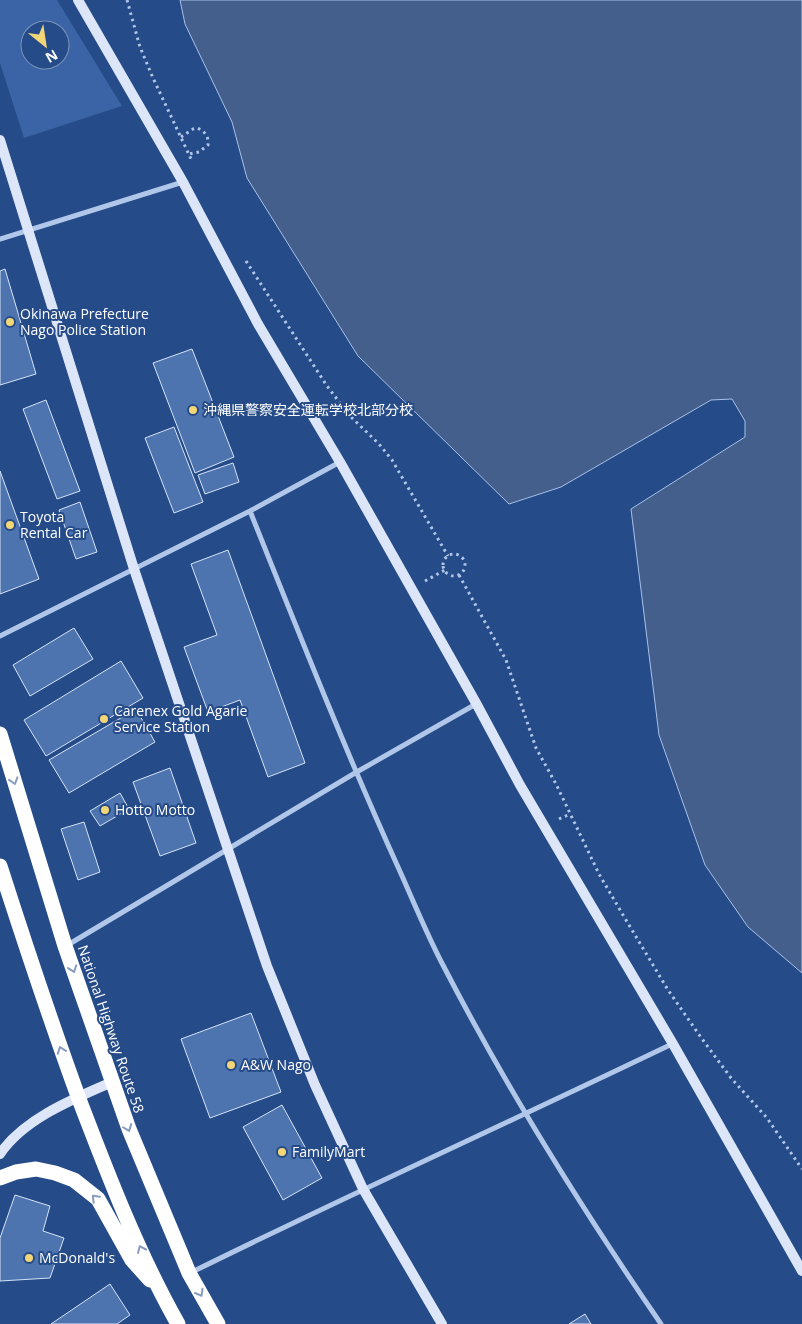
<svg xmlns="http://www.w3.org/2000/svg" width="802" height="1324" viewBox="0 0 802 1324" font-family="'Open Sans','Noto Sans JP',sans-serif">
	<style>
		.green { fill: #3a64a5; fill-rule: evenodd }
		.water { fill: #445f8b; stroke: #a6c1ea }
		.building { fill: #4e74b0; stroke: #d5e3f7 }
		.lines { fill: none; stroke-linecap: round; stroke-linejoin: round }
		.path { stroke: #b1c7e9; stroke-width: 3; stroke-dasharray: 2.5 4; stroke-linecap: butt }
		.street { stroke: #b1c7e9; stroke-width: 5 }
		.secondary { stroke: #dce6f8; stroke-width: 10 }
		.highway { stroke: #fff; stroke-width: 15 }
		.oneway { stroke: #879cbe }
		.poi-dot { fill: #f3d676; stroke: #254b88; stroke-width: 2 }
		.labels { text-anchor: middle; stroke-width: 4; stroke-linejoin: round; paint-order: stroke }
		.poi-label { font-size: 14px; fill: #fff; stroke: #254b88; text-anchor: start }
		.street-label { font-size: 14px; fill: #fff; stroke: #254b88 }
	</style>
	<rect width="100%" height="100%" fill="#254b88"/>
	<path class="green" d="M0,0H57L122,106L24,138L0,63ZM30,30H60V60H30Z"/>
	<path class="water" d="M180,0H802V973L748,927L705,865L659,735L631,509L745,437V421L732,399L711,400L561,487L509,504L358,356L247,178L232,122L185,24Z"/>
	<path class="building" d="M5,269L36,374L0,385V271Z
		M192,349L234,457L195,473L153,363Z
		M46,400L80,491L57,499L23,409Z
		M174,427L203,502L174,513L145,438Z
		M233,463L239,482L205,494L198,475Z
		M0,471L39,579L0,594Z
		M80,502L97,552L76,559L59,510Z
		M228,550L305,763L268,777L240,700L208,712L184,647L217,635L191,564Z
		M74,628L93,659L30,696L13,665Z
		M121,661L143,698L46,756L24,720Z
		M136,709L155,742L69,793L49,760Z
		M170,768L196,843L160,856L133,782Z
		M120,793L129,809L100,826L90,811Z
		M84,822L100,872L78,880L61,829Z
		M251,1013L281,1092L210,1118L181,1039Z
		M282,1105L322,1178L283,1200L243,1127Z
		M15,1195L50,1206L43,1231L64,1238L50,1278L0,1281V1238Z
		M110,1284L130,1315L117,1324H51Z
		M585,1314L591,1324H569Z"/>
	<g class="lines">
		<path class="path" d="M127,0L140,47L153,78L192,161
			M181,137L193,129L197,128C205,131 209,137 208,145L199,152L189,154
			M246,261L327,386L350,416L379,444L392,460L448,556
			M443 565a11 11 0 1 1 22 0a11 11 0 1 1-22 0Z
			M459,575L506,660L536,748L556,784L599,874L623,915L668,990L700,1036L731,1078L767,1118L802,1169
			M425,581L445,570
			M559,819L570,814"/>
		<path class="street" d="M0,239L183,182
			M250,511C298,631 345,750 398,867C413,900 427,935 444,967C508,1091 582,1209 661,1324
			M0,636L250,511L340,462
			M66,946L355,773L476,704
			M190,1273C350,1194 512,1121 672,1044"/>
		<path class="secondary" d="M78,0L183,182L258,324L340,462L476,703L520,785L673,1044L802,1271
			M0,140L134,569L267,966L315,1085L363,1189L442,1324
			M0,1154C23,1119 75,1098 112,1082"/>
		<path class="highway" d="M0,734L65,946L129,1129L189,1273L218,1324
			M0,866C25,944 51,1022 79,1099C108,1175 138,1253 178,1324
			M0,1178L16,1172L36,1169L55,1173L74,1180L98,1199L132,1260L150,1280"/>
	</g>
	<defs><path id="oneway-chevron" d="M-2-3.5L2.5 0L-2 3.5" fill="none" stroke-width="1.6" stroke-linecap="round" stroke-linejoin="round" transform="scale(1.25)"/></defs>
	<g class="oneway">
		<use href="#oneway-chevron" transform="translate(14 781) rotate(73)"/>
		<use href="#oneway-chevron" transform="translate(73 969) rotate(71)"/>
		<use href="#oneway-chevron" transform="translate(61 1050) rotate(-110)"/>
		<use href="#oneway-chevron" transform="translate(128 1128) rotate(69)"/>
		<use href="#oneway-chevron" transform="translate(95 1198) rotate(-135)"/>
		<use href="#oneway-chevron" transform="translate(141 1249) rotate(-114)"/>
		<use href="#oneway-chevron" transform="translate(200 1293) rotate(60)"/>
	</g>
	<g class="poi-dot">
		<circle cx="10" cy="322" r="5"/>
		<circle cx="193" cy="410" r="5"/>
		<circle cx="10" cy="525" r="5"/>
		<circle cx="104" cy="719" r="5"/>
		<circle cx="105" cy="810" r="5"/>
		<circle cx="231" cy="1065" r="5"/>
		<circle cx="282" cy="1152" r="5"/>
		<circle cx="29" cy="1258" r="5"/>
	</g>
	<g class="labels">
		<g class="poi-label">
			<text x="20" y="319">Okinawa Prefecture<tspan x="20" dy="16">Nago Police Station</tspan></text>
			<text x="203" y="415">沖縄県警察安全運転学校北部分校</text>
			<text x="20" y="522">Toyota<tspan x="20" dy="16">Rental Car</tspan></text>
			<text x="114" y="716">Carenex Gold Agarie<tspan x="114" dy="16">Service Station</tspan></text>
			<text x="115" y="815">Hotto Motto</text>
			<text x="241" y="1070">A&amp;W Nago</text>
			<text x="292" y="1157">FamilyMart</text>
			<text x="39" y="1263">McDonald's</text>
		</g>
		<g class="street-label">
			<text transform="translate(111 1029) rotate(71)" y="5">National Highway Route 58</text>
		</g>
	</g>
	<g transform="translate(45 45) rotate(150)"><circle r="24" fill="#254b88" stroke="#7c93b8"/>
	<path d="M0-4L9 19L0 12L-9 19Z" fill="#f3d676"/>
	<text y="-8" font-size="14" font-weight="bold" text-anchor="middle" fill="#ffffff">N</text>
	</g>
</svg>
